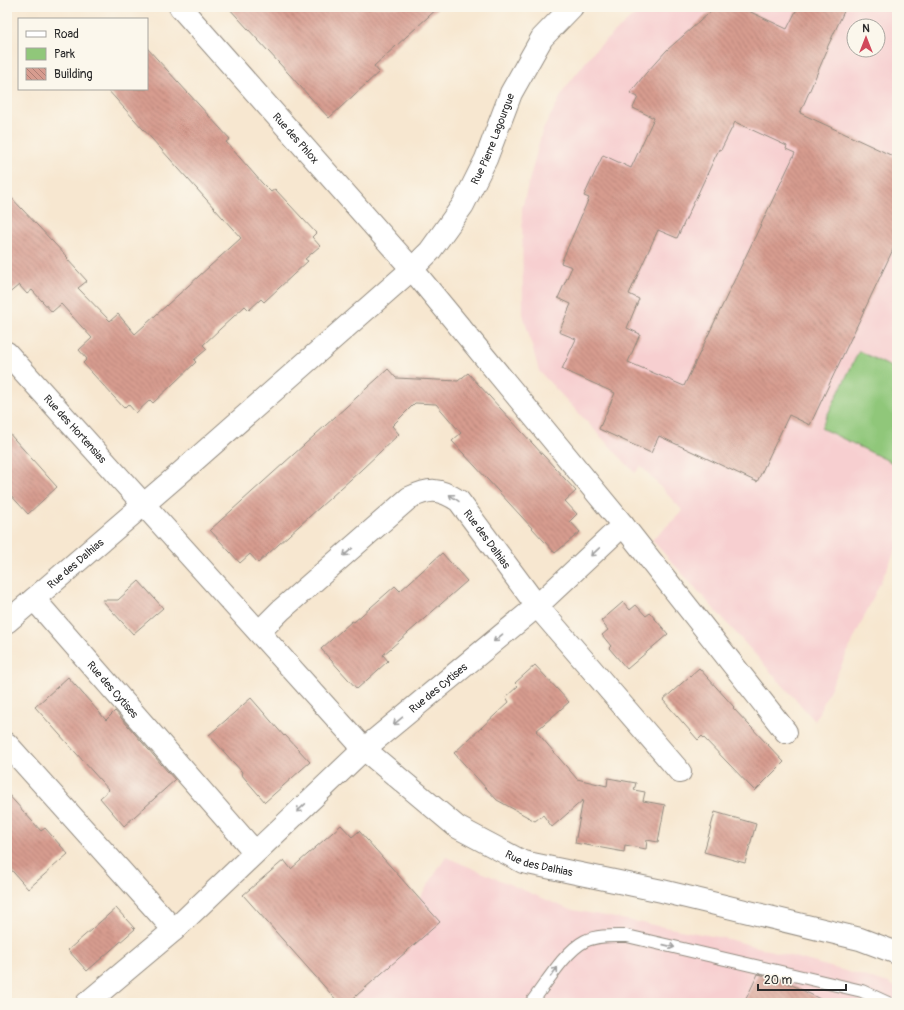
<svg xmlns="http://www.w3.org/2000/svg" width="904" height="1010" viewBox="0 0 904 1010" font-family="Pangolin,sans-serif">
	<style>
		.built { fill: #f7cfd0; fill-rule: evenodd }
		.green { fill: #90c77a; stroke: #5e7952 }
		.building { fill: url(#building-back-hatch); fill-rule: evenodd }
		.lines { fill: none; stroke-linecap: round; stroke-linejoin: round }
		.service-casing { stroke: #91897e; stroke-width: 14 }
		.minor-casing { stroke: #91897e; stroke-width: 24 }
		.service { stroke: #fff; stroke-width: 12 }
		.minor { stroke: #fff; stroke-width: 22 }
		.oneway { stroke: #a0a0a0 }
		.labels { text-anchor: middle; stroke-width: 3; stroke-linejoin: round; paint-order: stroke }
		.street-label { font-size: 11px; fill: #2b2b2b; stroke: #fbf7ec }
	</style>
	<defs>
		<pattern id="building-back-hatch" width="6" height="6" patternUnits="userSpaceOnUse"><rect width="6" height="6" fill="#d79c8f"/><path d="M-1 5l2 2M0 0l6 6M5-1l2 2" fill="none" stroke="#af7f75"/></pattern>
	</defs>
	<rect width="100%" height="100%" fill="#fbf7ec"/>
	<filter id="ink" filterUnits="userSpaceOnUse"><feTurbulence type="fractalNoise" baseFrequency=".025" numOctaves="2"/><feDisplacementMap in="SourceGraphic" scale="8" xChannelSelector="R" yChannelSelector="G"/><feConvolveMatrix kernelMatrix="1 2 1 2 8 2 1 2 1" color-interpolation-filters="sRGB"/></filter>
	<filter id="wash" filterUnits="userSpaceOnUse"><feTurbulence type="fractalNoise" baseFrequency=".012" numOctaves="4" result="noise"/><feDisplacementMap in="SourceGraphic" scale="16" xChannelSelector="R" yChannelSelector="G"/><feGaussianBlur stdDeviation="0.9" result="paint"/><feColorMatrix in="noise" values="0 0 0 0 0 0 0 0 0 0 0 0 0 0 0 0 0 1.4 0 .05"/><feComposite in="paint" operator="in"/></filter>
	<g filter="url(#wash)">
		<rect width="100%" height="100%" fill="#f7e7d0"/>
		<path class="built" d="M643,7H897V547L815,721L652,540L683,511L641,466L635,473L539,371L523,314L522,208L542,132L564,90L594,51ZM854,26H878V50H854Z
			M446,857L568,909L728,939L889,983L897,989V1003H352Z"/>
		<path class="green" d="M859,351L897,370V465L821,428Z"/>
		<g id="blocks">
			<path class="building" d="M228,7H439L374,66L379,72L329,118Z
				M716,7H740L787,29L798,7H846L827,48H828L800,113L897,158V201L893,231L897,232V241L810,425L789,415L757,482L659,436L651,453L599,429L615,393L562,369L576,339L559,332L571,304L558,298L572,267L561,263L589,198L584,196L603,155L631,168L654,118L633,108L638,97L630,93L646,73L667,50ZM735,122L787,146L786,149L795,153L684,386L628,362L640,334L627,328L639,299L629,294L658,230L677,238L719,149L721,150Z
				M147,48L230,139L226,142L262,183L271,192L275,189L316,233L312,237L320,246L305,259L308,261L264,302L261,299L249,310L245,306L220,329L203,345L207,349L194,360L196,362L153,403L150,400L136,413L128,404L124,408L83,363L87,359L79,350L92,338L61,304L52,312L32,290L27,294L19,285L7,295V193L68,258L67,259L87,281L78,288L110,321L118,314L135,334L241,238L107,89H147Z
				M388,369L396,378L458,381L468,373L576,491L565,501L577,514L570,521L580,532L555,553L452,441L461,433L436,404L415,403L392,426L399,434L361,470L258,563L250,554L240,563L210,530Z
				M7,431L57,487L28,514L7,491Z
				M442,553L467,581L383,655L388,661L357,689L321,649L352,621L354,622L395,586L400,591Z
				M139,581L163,608L133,634L102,600H118Z
				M623,602L630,610L636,605L646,616L650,613L668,634L627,669L609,648L611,646L602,635L608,630L601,621Z
				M535,665L569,702L536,731L577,779L607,786L608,778L636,783L634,790L645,792L643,801L665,805L658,842L647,840L646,849L625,845L624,852L575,843L583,800L552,827L543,815L535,821L497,800L454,753L509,702L506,697L518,686L515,683Z
				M699,668L734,707L733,708L784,762L755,791L702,736L698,740L663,700Z
				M68,677L106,720L115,711L175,780L124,826L100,798L109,790L35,707Z
				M251,698L284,736L285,735L310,762L265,802L241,774L242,772L209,735Z
				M7,793L41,831L45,828L68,854L28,889L7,865Z
				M715,812L756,824L745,863L704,852Z
				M341,825L352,837L359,831L440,922L348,1003H339L243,895L284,860L291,869Z
				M116,908L135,929L87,971L68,950Z
				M758,974L782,980L828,1003H744Z"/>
		</g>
	</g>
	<g filter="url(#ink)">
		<use href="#blocks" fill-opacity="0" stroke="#91897e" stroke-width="1"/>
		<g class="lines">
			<defs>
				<path id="service" d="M531,1003C545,985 565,951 585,941C597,935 614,936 627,936L862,991L888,1003"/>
				<g id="minor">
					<path id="s1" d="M180,7L412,269L623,525L786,732"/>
					<path id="s2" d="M7,353L364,749L457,827L523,862L662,891L860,939L897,953"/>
					<path id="s3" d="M34,599L255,852"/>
					<path id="s4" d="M7,622L178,475L412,269L430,251L463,205L486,159L511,93L542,38L572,7"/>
					<path id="s5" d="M259,632L281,610L409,498C430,488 439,488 459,501L537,606L680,772"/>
					<path d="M7,744L174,930"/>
					<path id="s6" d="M87,1003L174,930L364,749L537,606L623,525"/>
				</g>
			</defs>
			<use href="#service" class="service-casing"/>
			<use href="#minor" class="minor-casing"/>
			<use href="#service" class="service"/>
			<use href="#minor" class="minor"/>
		</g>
		<defs><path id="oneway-shaft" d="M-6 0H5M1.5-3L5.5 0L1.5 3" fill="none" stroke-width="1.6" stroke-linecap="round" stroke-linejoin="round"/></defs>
		<g class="oneway">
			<use href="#oneway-shaft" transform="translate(454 498) rotate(-145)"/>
			<use href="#oneway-shaft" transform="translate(348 552) rotate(139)"/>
			<use href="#oneway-shaft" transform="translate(595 552) rotate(137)"/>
			<use href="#oneway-shaft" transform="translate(498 638) rotate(140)"/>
			<use href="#oneway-shaft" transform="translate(398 721) rotate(140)"/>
			<use href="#oneway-shaft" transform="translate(301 808) rotate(137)"/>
			<use href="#oneway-shaft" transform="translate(669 946) rotate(13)"/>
			<use href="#oneway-shaft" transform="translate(554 972) rotate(-53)"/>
		</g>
	</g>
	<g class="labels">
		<g class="street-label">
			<text dy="4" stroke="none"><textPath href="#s1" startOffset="175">Rue des Phlox</textPath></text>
			<text dy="4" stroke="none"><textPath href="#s4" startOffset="692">Rue Pierre Lagourgue</textPath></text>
			<text dy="4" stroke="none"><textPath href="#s2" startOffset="102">Rue des Hortensias</textPath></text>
			<text dy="4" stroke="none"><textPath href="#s5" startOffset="302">Rue des Dalhias</textPath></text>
			<text dy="4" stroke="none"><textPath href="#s4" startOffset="90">Rue des Dalhias</textPath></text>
			<text dy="4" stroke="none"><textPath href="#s6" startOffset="472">Rue des Cytises</textPath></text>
			<text dy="4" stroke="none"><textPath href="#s3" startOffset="120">Rue des Cytises</textPath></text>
			<text dy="4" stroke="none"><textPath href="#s2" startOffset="745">Rue des Dalhias</textPath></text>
		</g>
	</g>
	<rect width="904" height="1010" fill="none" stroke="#fbf7ec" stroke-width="24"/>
	<rect x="18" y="18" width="130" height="72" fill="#fbf7ec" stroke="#a8a59f"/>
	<rect x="26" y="31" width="20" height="6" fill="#ffffff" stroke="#a8a59f"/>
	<text x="54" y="38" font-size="12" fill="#2b2b2b">Road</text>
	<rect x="26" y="48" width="20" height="12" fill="#90c77a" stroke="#a8a59f"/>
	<text x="54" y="58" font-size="12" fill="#2b2b2b">Park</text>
	<rect x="26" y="68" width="20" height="12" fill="url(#building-back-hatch)" stroke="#a8a59f"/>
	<text x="54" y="78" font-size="12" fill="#2b2b2b">Building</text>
	<g transform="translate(866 38)"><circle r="19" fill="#fbf7ec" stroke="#a8a59f"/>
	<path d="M0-3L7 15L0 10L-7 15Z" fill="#d1495b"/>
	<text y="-6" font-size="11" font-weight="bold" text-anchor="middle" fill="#2b2b2b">N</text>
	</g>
	<path d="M758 984v6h88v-6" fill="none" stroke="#2b2b2b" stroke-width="2"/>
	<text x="764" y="984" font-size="12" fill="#2b2b2b" stroke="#fbf7ec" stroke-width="3" paint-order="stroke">20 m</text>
</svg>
